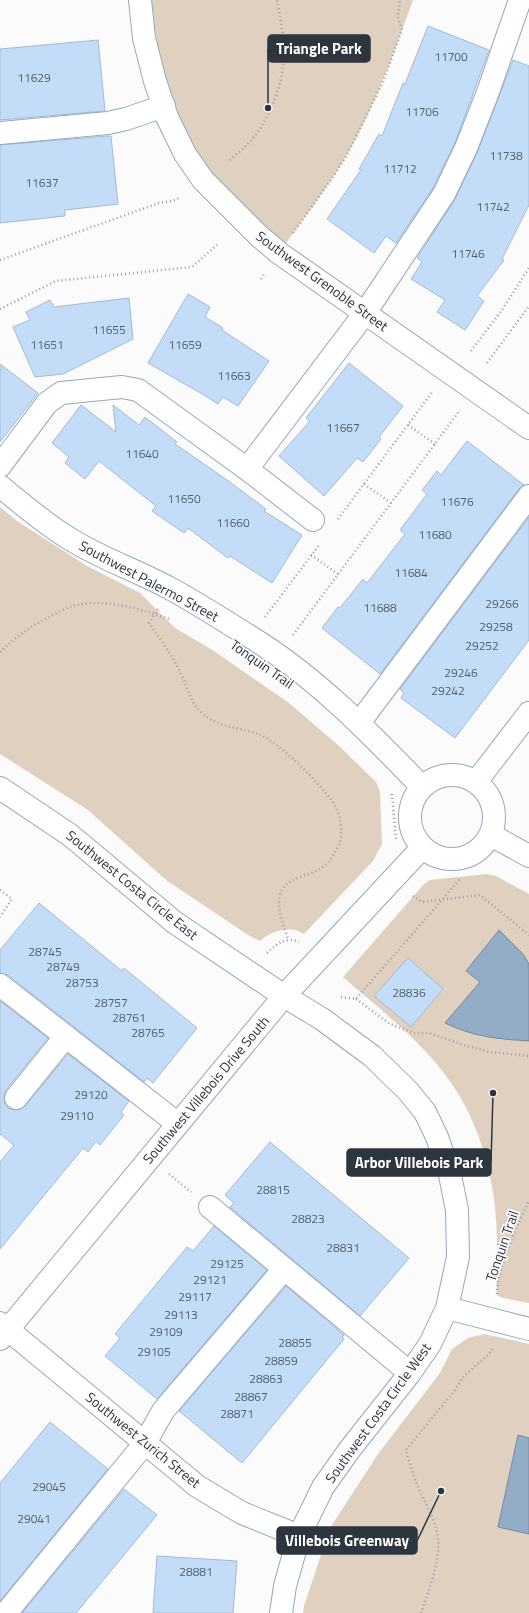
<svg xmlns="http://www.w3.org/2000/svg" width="529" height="1613" viewBox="0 0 529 1613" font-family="'Titillium Web',sans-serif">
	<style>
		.green { fill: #e0d0c0 }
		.water { fill: #94adc7; stroke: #75899e }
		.building { fill: #c3ddf9; stroke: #a4bad1 }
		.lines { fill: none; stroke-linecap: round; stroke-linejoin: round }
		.minor-casing { stroke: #93a8bf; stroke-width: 24 }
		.path { stroke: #9a9ea3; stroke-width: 2.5; stroke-dasharray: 1 3; stroke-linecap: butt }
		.minor { stroke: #fff; stroke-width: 22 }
		.labels { text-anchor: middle; stroke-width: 3.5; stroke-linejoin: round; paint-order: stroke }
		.number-label { font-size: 12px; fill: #52606e }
		.street-label { font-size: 14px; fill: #2d363f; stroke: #fbfbfb }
		.leader { fill: none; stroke: #2d363f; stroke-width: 1.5 }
		.callout-dot { fill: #2d363f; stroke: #fbfbfb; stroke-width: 1.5 }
		.callout { fill: #2d363f; stroke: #2d363f; stroke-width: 1.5 }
		.callout-label { font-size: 15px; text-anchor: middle; font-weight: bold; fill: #fff }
	</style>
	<rect width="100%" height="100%" fill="#fbfbfb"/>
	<path class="green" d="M140,0H413C394,53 375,106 347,155C327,189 302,220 279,253L185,154Z
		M0,507L17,521L87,566L140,593L175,628L211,649L289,703L338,745L376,782L380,792L382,844L373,861L304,934C302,933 298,931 296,930C284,927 268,933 260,941L248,935L166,880L88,810L0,754Z
		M487,874L496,876L529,894V1303L503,1298L497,1295C496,1280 497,1264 497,1249C497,1232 496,1215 494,1198C488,1157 474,1114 449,1080C421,1040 379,1009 343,977L424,884L430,880Z
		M484,1334L529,1344V1613H303L304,1606L330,1528L378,1454L440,1373L452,1349L468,1338Z"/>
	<path class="water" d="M499,930L523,954L529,964V1041C498,1039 474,1037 445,1023L480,982L466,971Z
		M518,1435L529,1438V1534L498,1527Z"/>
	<path class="building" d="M428,26L489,50L455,143L433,188L396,243L386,236L374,253L327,219L361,170L359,169L379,134L382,136L403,83L405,84Z
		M98,40L105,111L0,120V49Z
		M513,60L529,66V205L502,259L504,260L477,296L484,301L465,330L437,312L445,300L411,279L422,262L417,258L454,201L477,153Z
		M108,136H111L118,204L65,210V216L0,223V145Z
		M188,294L210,307L205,317L223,328L222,330L269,361L238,406L223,397L218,404L204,395L148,363Z
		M129,298L133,339L63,374L35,377L13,327L30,320L26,312L50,300L54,307Z
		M349,363L403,406L379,437L381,439L363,462L357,458L324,496L279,456L310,421L306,418Z
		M0,364L38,393L0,442Z
		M81,405L116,432L113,405L139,425L145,417L177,442L175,444L227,480L266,509L264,511L302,535L272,583L230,556L228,558L188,528L184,533L152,511L156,506L99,461L85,479L65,463L69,457L52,443Z
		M467,441L524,485L519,489L380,674L322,628L338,607L340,608L363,579L367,583L405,534L400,530L427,494L422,490L437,471L441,475Z
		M529,517V640L455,738L401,698L404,693L400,689Z
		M39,903L122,971L124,968L197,1028L153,1083L147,1078L144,1082L8,975L0,973V950Z
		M408,958L443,989L411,1027L374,996Z
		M0,1001L48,1038L6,1090L4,1096V1102L8,1108L14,1110L21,1109L25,1106L68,1054L129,1101L121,1112L124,1115L100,1145L96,1141L88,1152L83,1148L0,1249V1162L14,1145L0,1134Z
		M270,1142L409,1258L360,1316L230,1207L234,1203L225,1195Z
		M214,1226L267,1270L157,1399L105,1356L120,1338L115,1334L187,1247L193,1251Z
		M286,1286L344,1335L342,1337L344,1339L242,1463L179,1411Z
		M50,1422L108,1469L0,1601V1483Z
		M124,1489L157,1515L76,1613H22Z
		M157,1556L237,1561L233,1613H153Z"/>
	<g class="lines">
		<defs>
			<path id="minor" d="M140,0L144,38L155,81L167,117L185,154L203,180L259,236L279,253L529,428
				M0,133L108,123L126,119L164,106
				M0,466L47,403L61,393L122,387L138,390L247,469L313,520
				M247,469L365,313L444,194L466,148L488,92L520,0
				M0,486C23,505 45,524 70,539C102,559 138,571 171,589C197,603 223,620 249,636C315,676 369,732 422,787
				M359,723L529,496
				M410 817a42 42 0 1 1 84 0a42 42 0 1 1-84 0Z
				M476,782L529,713
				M0,788L70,835L174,922L284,996L322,1019L372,1056L408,1091L425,1112L437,1137L450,1175L457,1210L458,1257L447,1308L430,1344L410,1373L350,1449L323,1487L299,1536L285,1586L281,1613
				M491,835L529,856
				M0,985L178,1124
				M16,1098L66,1036
				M210,1207L410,1373
				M447,1308L529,1329
				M0,1323L197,1486L242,1513L299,1536
				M0,1339L284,996L422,848
				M6,1613L145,1443L163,1411L284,1269"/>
		</defs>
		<use href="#minor" class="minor-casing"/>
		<path class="path" d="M230,160C235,155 241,151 246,146C270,121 285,82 284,48C283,32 280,16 277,0
			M293,233L331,180L347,155L383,82L402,30L398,17L400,0
			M0,260L159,203L172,201L179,198
			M261,279L265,273
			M0,309L56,281L192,267L219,243
			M471,351L502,310L529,268
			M487,363L529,306
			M408,425L435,444
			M364,484L391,503
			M338,519L433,391
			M311,555L338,574
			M158,609L149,623C160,639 173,656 181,674C188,688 190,702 202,713C218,728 239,727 258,734C276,739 329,791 336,808C340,816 342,826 341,835C341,841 338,847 335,852C332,857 329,863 324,866C311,877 285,876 280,895C276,909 284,926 288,939
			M265,617L320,544
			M293,635L460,410
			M0,652C16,637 28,628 47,618C55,614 64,609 72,606C106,598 139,608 171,620
			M392,794L396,839
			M0,890L12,899L0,917
			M413,896L422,902L480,895L529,935
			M267,953C277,944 285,936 299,942
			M341,997L356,999L460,879
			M356,999L390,1024L414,1033H429L467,1046L490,1052L529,1056
			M169,1174L191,1192
			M497,1294C498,1267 517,1225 529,1201
			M421,1613C428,1592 441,1560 438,1539C436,1519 423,1500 416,1482C412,1471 409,1460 406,1450L455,1390L464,1376L488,1355L494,1347"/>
		<use href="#minor" class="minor"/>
	</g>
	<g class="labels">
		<g class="number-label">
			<text x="451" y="61">11700</text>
			<text x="34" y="82">11629</text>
			<text x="422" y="116">11706</text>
			<text x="506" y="160">11738</text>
			<text x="400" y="173">11712</text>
			<text x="42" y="187">11637</text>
			<text x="493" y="211">11742</text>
			<text x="468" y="258">11746</text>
			<text x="109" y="334">11655</text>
			<text x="47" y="349">11651</text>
			<text x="185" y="349">11659</text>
			<text x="234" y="380">11663</text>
			<text x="343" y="432">11667</text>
			<text x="142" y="458">11640</text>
			<text x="184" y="503">11650</text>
			<text x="457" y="506">11676</text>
			<text x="233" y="527">11660</text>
			<text x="435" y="539">11680</text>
			<text x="411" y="577">11684</text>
			<text x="502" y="608">29266</text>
			<text x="380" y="612">11688</text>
			<text x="496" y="631">29258</text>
			<text x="482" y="650">29252</text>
			<text x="461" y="677">29246</text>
			<text x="448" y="695">29242</text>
			<text x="45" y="956">28745</text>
			<text x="63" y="971">28749</text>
			<text x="82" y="987">28753</text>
			<text x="409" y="997">28836</text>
			<text x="111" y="1007">28757</text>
			<text x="129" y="1022">28761</text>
			<text x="148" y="1037">28765</text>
			<text x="91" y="1099">29120</text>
			<text x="77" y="1120">29110</text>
			<text x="273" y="1194">28815</text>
			<text x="308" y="1223">28823</text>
			<text x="343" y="1252">28831</text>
			<text x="227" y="1268">29125</text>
			<text x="210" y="1284">29121</text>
			<text x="195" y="1301">29117</text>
			<text x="181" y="1319">29113</text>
			<text x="166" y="1336">29109</text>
			<text x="295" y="1347">28855</text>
			<text x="154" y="1356">29105</text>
			<text x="281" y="1365">28859</text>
			<text x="266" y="1383">28863</text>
			<text x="251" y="1401">28867</text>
			<text x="237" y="1418">28871</text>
			<text x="49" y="1491">29045</text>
			<text x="34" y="1523">29041</text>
			<text x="196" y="1576">28881</text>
		</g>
		<g class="street-label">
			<text transform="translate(322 281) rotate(36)" y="5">Southwest Grenoble Street</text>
			<text transform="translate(149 581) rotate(28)" y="5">Southwest Palermo Street</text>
			<text transform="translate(262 664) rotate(35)" y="5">Tonquin Trail</text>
			<text transform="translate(132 885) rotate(39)" y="5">Southwest Costa Circle East</text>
			<text transform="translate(206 1090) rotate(-50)" y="5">Southwest Villebois Drive South</text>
			<text transform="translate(502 1246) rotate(-71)" y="5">Tonquin Trail</text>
			<text transform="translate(378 1413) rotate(-54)" y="5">Southwest Costa Circle West</text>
			<text transform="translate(143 1440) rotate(39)" y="5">Southwest Zurich Street</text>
		</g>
	</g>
	<path class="leader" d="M268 108L268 49M493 1093L491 1163M441 1491L417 1541"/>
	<g class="callout-dot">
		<circle cx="268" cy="108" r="4"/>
		<circle cx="493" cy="1093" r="4"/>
		<circle cx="441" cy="1491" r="4"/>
	</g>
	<g class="callout">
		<rect x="268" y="35" width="102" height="27" rx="4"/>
		<rect x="347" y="1149" width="144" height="27" rx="4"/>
		<rect x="277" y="1527" width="140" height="27" rx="4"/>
	</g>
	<g class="callout-label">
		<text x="319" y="54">Triangle Park</text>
		<text x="419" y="1168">Arbor Villebois Park</text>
		<text x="347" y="1546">Villebois Greenway</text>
	</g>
</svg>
